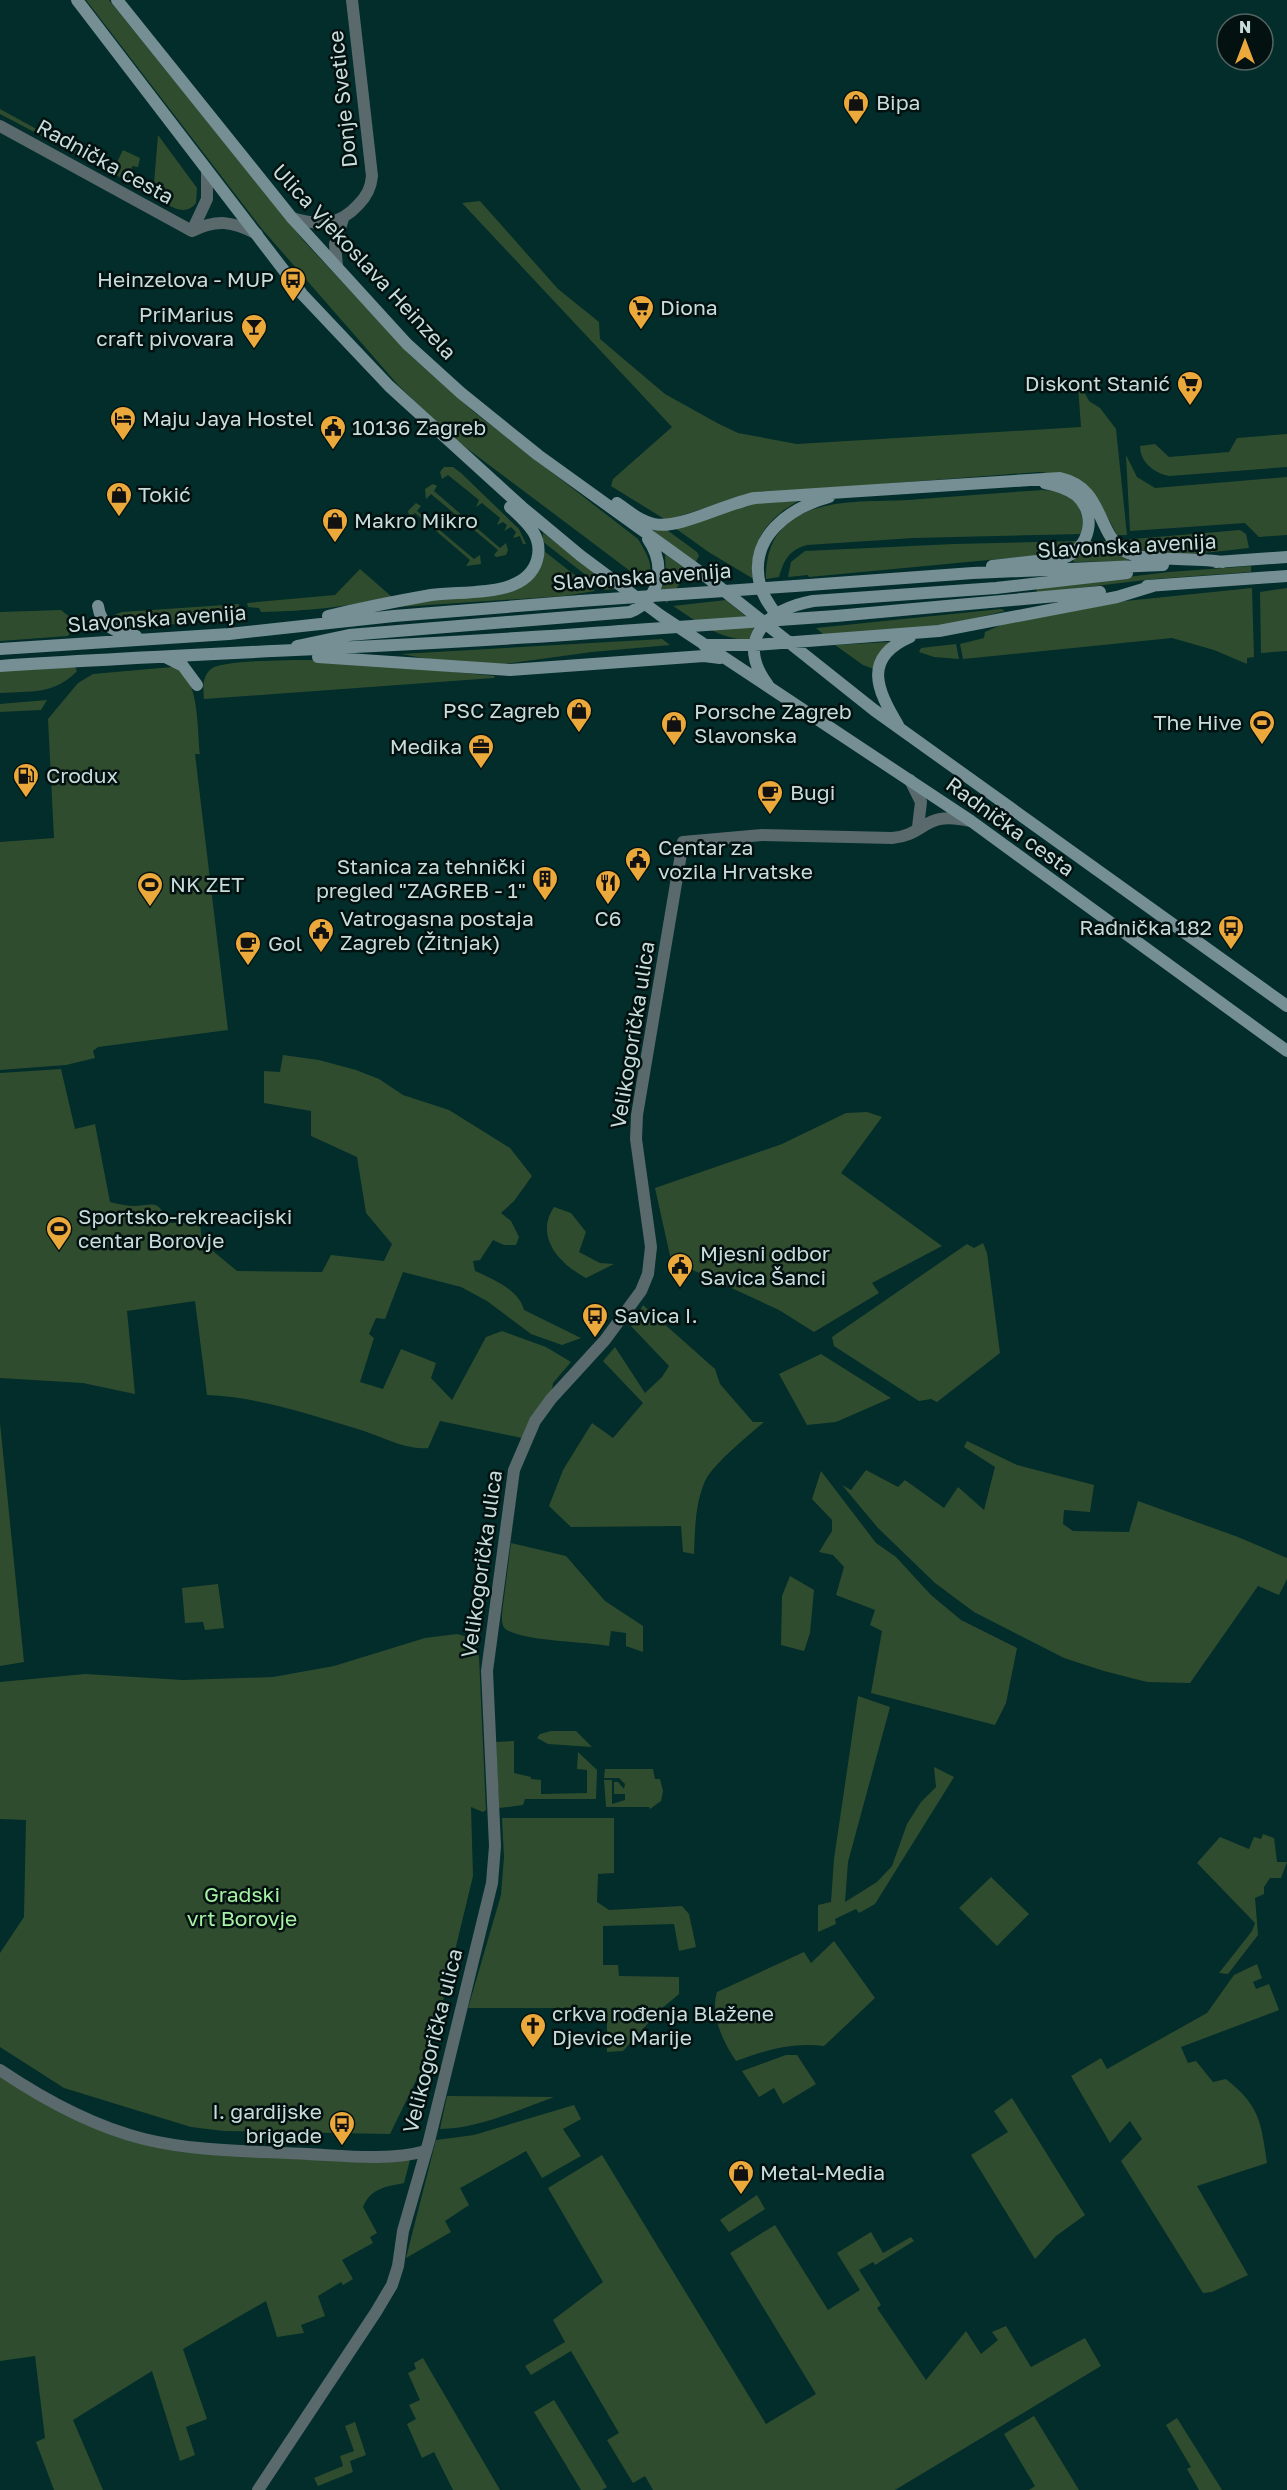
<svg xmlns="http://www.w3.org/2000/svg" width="1287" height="2490" viewBox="0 0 1287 2490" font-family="'Golos Text',sans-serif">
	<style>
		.green { fill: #304c2f }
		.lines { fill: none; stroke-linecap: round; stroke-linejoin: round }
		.tertiary { stroke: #59696c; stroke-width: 12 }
		.secondary { stroke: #758f94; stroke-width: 12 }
		.secondary-bridge { stroke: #758f94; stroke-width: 12 }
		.labels { text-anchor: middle; stroke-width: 5; stroke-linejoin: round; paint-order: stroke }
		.street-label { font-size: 21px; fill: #c8dddb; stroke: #031211 }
		.poi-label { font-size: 21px; fill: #c8dddb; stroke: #031211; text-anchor: start }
		.park-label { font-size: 21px; fill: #a8f1a4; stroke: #031211 }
	</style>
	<rect width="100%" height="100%" fill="#022d2a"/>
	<path class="green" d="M86,0H109L303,240L410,355L474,412L638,539C646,552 657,570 646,583L452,437L399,386L262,229Z
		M0,109L91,159L97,153L100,157L99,162H91L0,114Z
		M158,135L197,188L196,203C184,219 166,203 153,196Z
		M123,150L140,158L138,167L132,166L130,183L114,174V168Z
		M480,201L558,289L599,322L600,339L665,394L719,424L738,433L797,444L1081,427L1078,386H1081L1089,401L1100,408L1116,429L1127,535H1117C1100,501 1080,475 1039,472L752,494L666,520L611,486L613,479L672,427L462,203Z
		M1287,434V467L1169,476C1154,473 1140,462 1140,446L1155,444L1169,457L1229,452L1237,438Z
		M1126,455L1137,477L1155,488L1287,477V535L1259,537L1245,523L1130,531Z
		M444,467H453L461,473L519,529L526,544H523L520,536L513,538L516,532L511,527L504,531L507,525L503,522L497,525L500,518L482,503L476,507L479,500L448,475L442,479L440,472Z
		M433,484L437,486L434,491L500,548L506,543L508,550L506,555L496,557L494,555L498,550L431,494L426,499L425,489Z
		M1042,490C1075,491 1083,504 1083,534L913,538L807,545C789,550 784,560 779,577L766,579C766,554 772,534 793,519C825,498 873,502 909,500C954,496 998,493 1042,490Z
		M798,501C767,519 751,540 752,578L710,553L675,528L746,504Z
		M416,503L421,506L417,511L474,559L480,555L481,564L466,566L470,560L415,513L409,517L408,511Z
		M651,529L667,530L697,552L699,556L695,563Z
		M1240,530L1246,534L1249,548C1215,551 1148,564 1121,540Z
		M543,533L547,536L616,589L605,590L542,541Z
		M1080,541L1064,553L809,577L808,575L788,577L791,562L805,551L954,544Z
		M1090,541H1110L1128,559L1127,561L1074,562L1073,560Z
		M544,551L595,591L564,596L399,607C447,587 532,616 544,551Z
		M665,554L688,571L667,603L659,596L666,576Z
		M1251,566V572L1154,579L1037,593L1036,588L1169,572Z
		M360,569L392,597C344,607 309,611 261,612L259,608L248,607L247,603L335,595Z
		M1252,588L1254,657L1247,658V664L1214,650L1172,638L963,659L960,644L984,638L985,632L1003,624L1096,604Z
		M1287,588V651L1261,653L1260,592Z
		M726,600L755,624L749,640C718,639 698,622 673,606Z
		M239,604V609L203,614V618L178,624L118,628L113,623L114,615L122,612Z
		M1001,609L1005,611L942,626L824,635L816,628Z
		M61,610L71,618L74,624L68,636L0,641V612Z
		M662,639L670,645L592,652L504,664L440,661L401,654Z
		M890,642L874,669L863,665L835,645Z
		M956,644L959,659L934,657L919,652L921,648Z
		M329,660L495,676L494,678L204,699C203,687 202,677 211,669C222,659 309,660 329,660Z
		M75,667L77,671C54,695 31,691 0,693V671Z
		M172,667C200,672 197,730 200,754H195L228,1030L98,1047L93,1051L95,1058L66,1065L0,1070V842L54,838L48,719L78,683L93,674Z
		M47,700L41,710L0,712V704Z
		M283,1055L319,1060L356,1070L379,1079L403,1095L449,1110L510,1148L532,1176L514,1201L501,1213L511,1221L519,1237L516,1245H504L493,1240L480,1260L473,1261L475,1271C493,1279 519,1290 524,1310L581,1338L562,1345L531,1334L487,1301L461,1287L403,1272L385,1319L376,1318L369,1334L374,1338L360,1382L383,1389L401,1349L436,1363L431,1378L452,1400L486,1337L502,1331L546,1347L571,1362L553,1383L552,1390L522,1438L440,1421L428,1448C405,1450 383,1437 361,1430C311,1415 259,1397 207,1395L195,1301L127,1311L135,1394L83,1383L0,1378V1073L61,1069L75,1129L95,1124L110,1202C118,1204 127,1206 135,1206C159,1204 156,1201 170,1223H200L202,1242L237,1271L322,1272L331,1255L384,1261L392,1244L366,1213L357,1157L311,1136V1111L264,1103V1071L280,1072Z
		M867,1112L882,1117L841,1173L942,1246L872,1283L879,1293L814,1332L779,1310L671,1260L655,1188L782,1144L846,1113Z
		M554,1207L571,1213L586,1232L579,1252L600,1263L614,1264L586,1278C560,1264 534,1237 554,1207Z
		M983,1243L987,1253L1000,1353L937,1402L931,1399L919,1401L834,1346L832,1337L967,1244L974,1248Z
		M643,1305L715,1369L720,1384L753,1422H764C748,1436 714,1463 705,1481C695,1504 695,1530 694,1554L683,1552L681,1526L571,1527L549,1506L563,1470L592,1423L613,1438L643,1403L603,1361L615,1347L645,1393L662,1377L669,1366L631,1326Z
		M821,1354L891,1398L836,1422L807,1425L779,1374Z
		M0,1423L24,1662L0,1666Z
		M967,1441L1017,1465L1094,1485L1090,1512L1064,1510L1063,1524L1073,1531L1129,1532L1138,1501L1238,1537L1287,1558V1579L1279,1595L1258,1586L1190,1683L1147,1682L1104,1671L1064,1658L974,1612L935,1583L878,1528L842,1485L851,1490L866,1470L898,1487L905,1480L944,1508L958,1487L984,1510L995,1467L964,1447Z
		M821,1471L876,1543L896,1557L931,1595L961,1620L1017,1648L1006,1703L995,1725L871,1693L882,1631L870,1625L875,1610L836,1595L844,1567L833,1555L819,1552L832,1531V1520L812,1499Z
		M511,1543L566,1556L605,1601L643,1626V1652L626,1646V1633L611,1631L609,1646C586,1642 524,1641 507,1630C501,1627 502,1619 502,1613Z
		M790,1576L814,1590L810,1633L804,1651L781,1645L782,1596Z
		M218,1584L224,1628L205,1630L203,1622L185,1623L182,1588Z
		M457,1634L475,1639L479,1657L486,1810L483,1812L471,1807L473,1876L431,2050L390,2134L224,2131L191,2127L64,2088L0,2047V1953L24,1917L26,1820L0,1819V1682L85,1674L183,1680L273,1677L334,1666L425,1638Z
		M858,1696L890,1707L848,1862L845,1902L877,1882L892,1866L907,1824L921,1802L936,1787L934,1767L954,1777L875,1904L859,1913L856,1909L835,1919L836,1924L818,1932V1905L831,1902L834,1859Z
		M551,1731H576L592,1747L548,1744L537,1738L540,1734Z
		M514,1741V1773L531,1777V1779L541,1780V1794L587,1793V1770L577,1769L578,1752L597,1770L596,1799H525L523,1805L499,1808L496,1742Z
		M605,1769H653L655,1779H660L663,1791L661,1801L650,1809L649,1807H606L604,1780H612V1804L625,1800V1794H614V1782H618L624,1789L625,1784L619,1778H604Z
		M502,1818H614V1873L598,1874L597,1902L609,1910L682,1906L689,1914L696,1947L679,1951L674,1924L603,1926V1965H618L619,1976L679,1977V1994L660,2010L623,2051L607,2052V2008H468L501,1895L504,1857Z
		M1263,1834L1274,1838L1277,1862H1287L1281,1878H1270L1264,1887V1894L1255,1898L1258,1935L1228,1974L1219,1973L1252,1931L1255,1923L1197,1863L1220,1837L1249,1849L1254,1837L1261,1839Z
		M991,1877L1029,1914L997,1946L959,1908Z
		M834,1941L875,1998L824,2046C792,2042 766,2050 736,2061C723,2042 710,2015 717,1992L804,1952L811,1963Z
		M1257,1964L1262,1978L1253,1982L1256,1989L1269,1984L1279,2010L1181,2047L1188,2063L1196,2061L1213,2082L1226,2079C1260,2106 1261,2122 1267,2163L1197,2186L1248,2275L1212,2292L1203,2293L1121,2161L1142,2139L1130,2121L1110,2143L1071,2076L1101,2058L1107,2069L1207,2013L1234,1975Z
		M786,2055H797L816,2084L783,2104L774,2088L759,2097L742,2071Z
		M0,2074L135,2140L410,2160L404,2183C385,2187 371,2188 363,2207L377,2233L370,2237L373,2243L342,2260L353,2279L343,2285L341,2282L318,2296L325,2316L301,2325L304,2333L277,2337L266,2301L183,2349L207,2419L186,2427L195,2455L180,2461L152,2371L73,2420L103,2490H54L36,2442L45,2438L35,2356L0,2361Z
		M447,2096L554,2097C518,2110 478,2129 440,2129Z
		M1012,2098L1085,2215L1056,2236L1035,2259L971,2155L1008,2132L994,2111Z
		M574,2105L581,2119L563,2129L581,2156L542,2178L526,2151L464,2186L460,2188L469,2205L445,2221L451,2232L406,2258L436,2140L474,2135Z
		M602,2155L766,2424L816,2394L730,2253L775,2225L828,2310L860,2290L837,2253L871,2232L883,2253L911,2237L914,2241L875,2265L873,2262L859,2270L881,2305L877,2308L926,2380L966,2331L981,2354L998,2340L992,2332L1006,2326L1031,2367L1085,2338L1101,2366L895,2490H653L645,2476L633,2483L607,2440L619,2433L571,2351L531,2375L525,2366L565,2342L553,2320L603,2282L548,2188Z
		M757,2195L765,2209L729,2232L720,2220Z
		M423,2358L500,2490H453L434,2452L422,2458L407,2424L416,2419L409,2405L420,2400L408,2373L416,2369L414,2363Z
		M554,2400L607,2487L602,2490H581L534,2412Z
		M1034,2416L1079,2490H1029L1035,2486L1004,2434Z
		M1177,2418L1222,2490H1199L1187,2469L1191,2467L1166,2425Z
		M355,2422L366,2455L350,2461L353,2472L318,2486L314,2478L343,2466L340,2456L354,2451L345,2426Z"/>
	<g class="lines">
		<path class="tertiary" d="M0,126L192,231
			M292,218C319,226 339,226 358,205C367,196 371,188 372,176L352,0
			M192,231C217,219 232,221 257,234
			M192,231L207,199V172
			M337,266L335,244L343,219
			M910,780L921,802L918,827
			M0,2070C43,2099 92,2126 144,2139C197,2152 254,2151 308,2154C347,2156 388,2161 426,2151
			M258,2490L376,2312L392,2285L398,2266L403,2231L429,2141L492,1883L495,1846L487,1671L514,1470L535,1421L551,1399L605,1340L641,1291L648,1274L651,1247L636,1139L637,1115L683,842L762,835L892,838C927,835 923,810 970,821"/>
		<path class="secondary" d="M77,0L302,294L389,386L522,507L581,556L660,615L971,821L1287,1051
			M117,0L292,218L407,344L461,393L538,455L703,574L874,710L1287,1006
			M617,503C628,511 640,521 654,524C678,530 727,503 755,498L1060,478C1105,488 1095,533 1126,552C1143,562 1198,557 1223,562
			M1216,562L1287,557
			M992,566L1063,558C1090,549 1098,514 1076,495C1067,488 1056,485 1045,483
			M795,586L973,573L1163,565
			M1147,586L1287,576
			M98,606C101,627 117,633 136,636
			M328,616C362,608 397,601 431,595C463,590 526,599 537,560C544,536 526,522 510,507
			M836,616L1100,592
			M778,617C771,607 763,597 760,585C748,537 789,508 829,497
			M704,645H754L939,631L1117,597L1153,586
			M297,646L349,635L630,612C661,599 666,565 648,539
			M0,649L229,634L394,616L580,601
			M165,657L183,666L197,685
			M318,657L510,670L704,656L720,658
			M0,666C207,652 414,647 620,631
			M768,685C734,640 767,609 813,601L996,588L1127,573
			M898,725C877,690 862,658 910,637"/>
		<path class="secondary-bridge" d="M580,601L795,586
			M620,631L836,616"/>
	</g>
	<defs>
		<symbol id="shop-pin" viewBox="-11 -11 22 30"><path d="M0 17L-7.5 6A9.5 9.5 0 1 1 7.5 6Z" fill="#eca93b" stroke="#031211"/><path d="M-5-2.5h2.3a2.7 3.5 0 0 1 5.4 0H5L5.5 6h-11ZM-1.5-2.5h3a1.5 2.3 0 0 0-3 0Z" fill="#111"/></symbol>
		<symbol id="bus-pin" viewBox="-11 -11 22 30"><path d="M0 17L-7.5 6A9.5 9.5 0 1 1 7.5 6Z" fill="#eca93b" stroke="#031211"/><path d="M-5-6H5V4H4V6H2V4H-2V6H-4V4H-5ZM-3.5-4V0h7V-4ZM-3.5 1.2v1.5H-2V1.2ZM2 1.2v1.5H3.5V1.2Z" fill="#111"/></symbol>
		<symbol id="supermarket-pin" viewBox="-11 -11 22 30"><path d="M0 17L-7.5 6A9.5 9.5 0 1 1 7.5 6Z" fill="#eca93b" stroke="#031211"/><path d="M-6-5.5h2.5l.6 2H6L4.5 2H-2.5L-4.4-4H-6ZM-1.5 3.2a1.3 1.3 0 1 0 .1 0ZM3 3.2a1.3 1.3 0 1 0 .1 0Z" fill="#111"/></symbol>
		<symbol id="bar-pin" viewBox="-11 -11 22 30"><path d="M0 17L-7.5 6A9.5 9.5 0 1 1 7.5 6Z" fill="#eca93b" stroke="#031211"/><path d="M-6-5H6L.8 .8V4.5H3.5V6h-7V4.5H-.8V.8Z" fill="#111"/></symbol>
		<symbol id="hotel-pin" viewBox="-11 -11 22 30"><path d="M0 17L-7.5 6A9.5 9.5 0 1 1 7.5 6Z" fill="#eca93b" stroke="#031211"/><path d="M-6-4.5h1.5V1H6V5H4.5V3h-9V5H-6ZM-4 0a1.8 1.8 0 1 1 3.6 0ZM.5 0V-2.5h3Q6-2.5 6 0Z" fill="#111"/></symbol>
		<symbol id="civic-pin" viewBox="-11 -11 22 30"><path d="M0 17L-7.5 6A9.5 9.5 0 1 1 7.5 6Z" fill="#eca93b" stroke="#031211"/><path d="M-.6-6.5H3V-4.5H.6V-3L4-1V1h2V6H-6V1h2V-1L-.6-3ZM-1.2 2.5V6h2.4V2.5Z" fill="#111"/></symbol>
		<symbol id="stadium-pin" viewBox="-11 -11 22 30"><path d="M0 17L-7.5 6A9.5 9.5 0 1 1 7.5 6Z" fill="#eca93b" stroke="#031211"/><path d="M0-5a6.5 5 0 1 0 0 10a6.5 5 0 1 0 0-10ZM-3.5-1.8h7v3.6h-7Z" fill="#111"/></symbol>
		<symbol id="office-pin" viewBox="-11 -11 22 30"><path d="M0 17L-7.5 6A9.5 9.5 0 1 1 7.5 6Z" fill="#eca93b" stroke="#031211"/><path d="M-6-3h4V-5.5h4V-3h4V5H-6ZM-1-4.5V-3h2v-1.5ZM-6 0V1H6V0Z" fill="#111"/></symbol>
		<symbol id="fuel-pin" viewBox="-11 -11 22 30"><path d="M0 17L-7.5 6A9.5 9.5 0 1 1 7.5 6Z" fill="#eca93b" stroke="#031211"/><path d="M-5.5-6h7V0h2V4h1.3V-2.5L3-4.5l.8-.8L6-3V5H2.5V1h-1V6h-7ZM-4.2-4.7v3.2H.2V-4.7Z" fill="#111"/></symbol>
		<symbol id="cafe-pin" viewBox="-11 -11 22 30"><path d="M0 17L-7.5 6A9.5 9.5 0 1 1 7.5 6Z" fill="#eca93b" stroke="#031211"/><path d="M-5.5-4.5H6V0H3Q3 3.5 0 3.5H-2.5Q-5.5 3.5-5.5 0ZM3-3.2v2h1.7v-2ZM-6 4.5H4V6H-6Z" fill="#111"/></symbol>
		<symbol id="building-pin" viewBox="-11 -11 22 30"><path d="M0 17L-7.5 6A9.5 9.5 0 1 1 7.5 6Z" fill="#eca93b" stroke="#031211"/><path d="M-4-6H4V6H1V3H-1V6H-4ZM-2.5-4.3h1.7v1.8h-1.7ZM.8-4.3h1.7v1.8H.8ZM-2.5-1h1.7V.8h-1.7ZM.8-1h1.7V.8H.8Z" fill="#111"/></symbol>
		<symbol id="restaurant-pin" viewBox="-11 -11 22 30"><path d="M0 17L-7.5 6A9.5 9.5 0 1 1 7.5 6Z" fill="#eca93b" stroke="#031211"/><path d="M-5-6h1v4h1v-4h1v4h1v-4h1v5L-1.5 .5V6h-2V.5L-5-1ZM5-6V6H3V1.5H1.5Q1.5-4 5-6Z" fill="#111"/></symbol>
		<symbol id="church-pin" viewBox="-11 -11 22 30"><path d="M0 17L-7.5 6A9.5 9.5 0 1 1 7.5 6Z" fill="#eca93b" stroke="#031211"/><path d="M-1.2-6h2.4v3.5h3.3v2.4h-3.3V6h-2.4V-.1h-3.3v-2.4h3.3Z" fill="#111"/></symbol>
	</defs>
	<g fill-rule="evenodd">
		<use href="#shop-pin" x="841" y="88" width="30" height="40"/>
		<use href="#bus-pin" x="278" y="265" width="30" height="40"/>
		<use href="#supermarket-pin" x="626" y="293" width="30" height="40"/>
		<use href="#bar-pin" x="239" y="312" width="30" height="40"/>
		<use href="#supermarket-pin" x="1175" y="369" width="30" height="40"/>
		<use href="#hotel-pin" x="108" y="404" width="30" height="40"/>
		<use href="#civic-pin" x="318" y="413" width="30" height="40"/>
		<use href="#shop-pin" x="104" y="480" width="30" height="40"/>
		<use href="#shop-pin" x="320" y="506" width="30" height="40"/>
		<use href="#shop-pin" x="564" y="696" width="30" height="40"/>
		<use href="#stadium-pin" x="1247" y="708" width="30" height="40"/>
		<use href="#shop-pin" x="659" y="709" width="30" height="40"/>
		<use href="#office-pin" x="466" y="732" width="30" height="40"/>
		<use href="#fuel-pin" x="11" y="761" width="30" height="40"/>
		<use href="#cafe-pin" x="755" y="778" width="30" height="40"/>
		<use href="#civic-pin" x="623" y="845" width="30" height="40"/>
		<use href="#building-pin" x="530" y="864" width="30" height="40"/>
		<use href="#restaurant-pin" x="593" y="868" width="30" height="40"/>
		<use href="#stadium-pin" x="135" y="870" width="30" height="40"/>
		<use href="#bus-pin" x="1216" y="913" width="30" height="40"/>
		<use href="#civic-pin" x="306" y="916" width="30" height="40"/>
		<use href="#cafe-pin" x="233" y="929" width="30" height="40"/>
		<use href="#stadium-pin" x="44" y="1214" width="30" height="40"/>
		<use href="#civic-pin" x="665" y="1251" width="30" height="40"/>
		<use href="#bus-pin" x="580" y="1301" width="30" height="40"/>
		<use href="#church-pin" x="518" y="2011" width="30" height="40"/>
		<use href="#bus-pin" x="327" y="2109" width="30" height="40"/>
		<use href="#shop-pin" x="726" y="2158" width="30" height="40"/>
	</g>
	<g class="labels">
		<g class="street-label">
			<text transform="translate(343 99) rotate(-96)" y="7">Donje Svetice</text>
			<text transform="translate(105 162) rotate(29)" y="7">Radnička cesta</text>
			<text transform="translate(364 262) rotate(47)" y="7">Ulica Vjekoslava Heinzela</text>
			<text transform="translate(1127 546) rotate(-3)" y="7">Slavonska avenija</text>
			<text transform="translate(642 577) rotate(-4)" y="7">Slavonska avenija</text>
			<text transform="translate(157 619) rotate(-4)" y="7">Slavonska avenija</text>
			<text transform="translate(1010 827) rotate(36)" y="7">Radnička cesta</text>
			<text transform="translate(633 1035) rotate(-81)" y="7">Velikogorička ulica</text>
			<text transform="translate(482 1564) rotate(-82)" y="7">Velikogorička ulica</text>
			<text transform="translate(433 2041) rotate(-76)" y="7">Velikogorička ulica</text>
		</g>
		<g class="poi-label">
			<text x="876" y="110">Bipa</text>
			<text x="274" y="287" text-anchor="end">Heinzelova - MUP</text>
			<text x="660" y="315">Diona</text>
			<text x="234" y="322" text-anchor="end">PriMarius<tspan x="234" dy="24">craft pivovara</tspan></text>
			<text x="1170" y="391" text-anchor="end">Diskont Stanić</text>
			<text x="142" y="426">Maju Jaya Hostel</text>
			<text x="352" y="435">10136 Zagreb</text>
			<text x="138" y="502">Tokić</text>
			<text x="354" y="528">Makro Mikro</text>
			<text x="560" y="718" text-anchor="end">PSC Zagreb</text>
			<text x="694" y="719">Porsche Zagreb<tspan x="694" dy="24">Slavonska</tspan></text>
			<text x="1242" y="730" text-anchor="end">The Hive</text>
			<text x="462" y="754" text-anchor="end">Medika</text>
			<text x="46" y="783">Crodux</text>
			<text x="790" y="800">Bugi</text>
			<text x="658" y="855">Centar za<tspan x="658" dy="24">vozila Hrvatske</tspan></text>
			<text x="526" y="874" text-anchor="end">Stanica za tehnički<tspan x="526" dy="24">pregled "ZAGREB - 1"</tspan></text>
			<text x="170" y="892">NK ZET</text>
			<text x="340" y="926">Vatrogasna postaja<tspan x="340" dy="24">Zagreb (Žitnjak)</tspan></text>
			<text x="608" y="926" text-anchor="middle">C6</text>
			<text x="1212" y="935" text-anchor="end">Radnička 182</text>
			<text x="268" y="951">Gol</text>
			<text x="78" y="1224">Sportsko-rekreacijski<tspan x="78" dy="24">centar Borovje</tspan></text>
			<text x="700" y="1261">Mjesni odbor<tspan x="700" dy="24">Savica Šanci</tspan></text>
			<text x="614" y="1323">Savica I.</text>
			<text x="552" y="2021">crkva rođenja Blažene<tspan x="552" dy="24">Djevice Marije</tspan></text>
			<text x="322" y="2119" text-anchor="end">I. gardijske<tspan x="322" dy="24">brigade</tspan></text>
			<text x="760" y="2180">Metal-Media</text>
		</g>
		<g class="park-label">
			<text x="242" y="1902">Gradski<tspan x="242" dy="24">vrt Borovje</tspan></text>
		</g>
	</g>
	<g transform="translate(1245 42)"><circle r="28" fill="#031211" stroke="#526362" stroke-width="1.5"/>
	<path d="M0-4.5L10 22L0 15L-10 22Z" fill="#eca93b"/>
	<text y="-9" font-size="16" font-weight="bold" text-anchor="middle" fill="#c8dddb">N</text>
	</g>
</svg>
